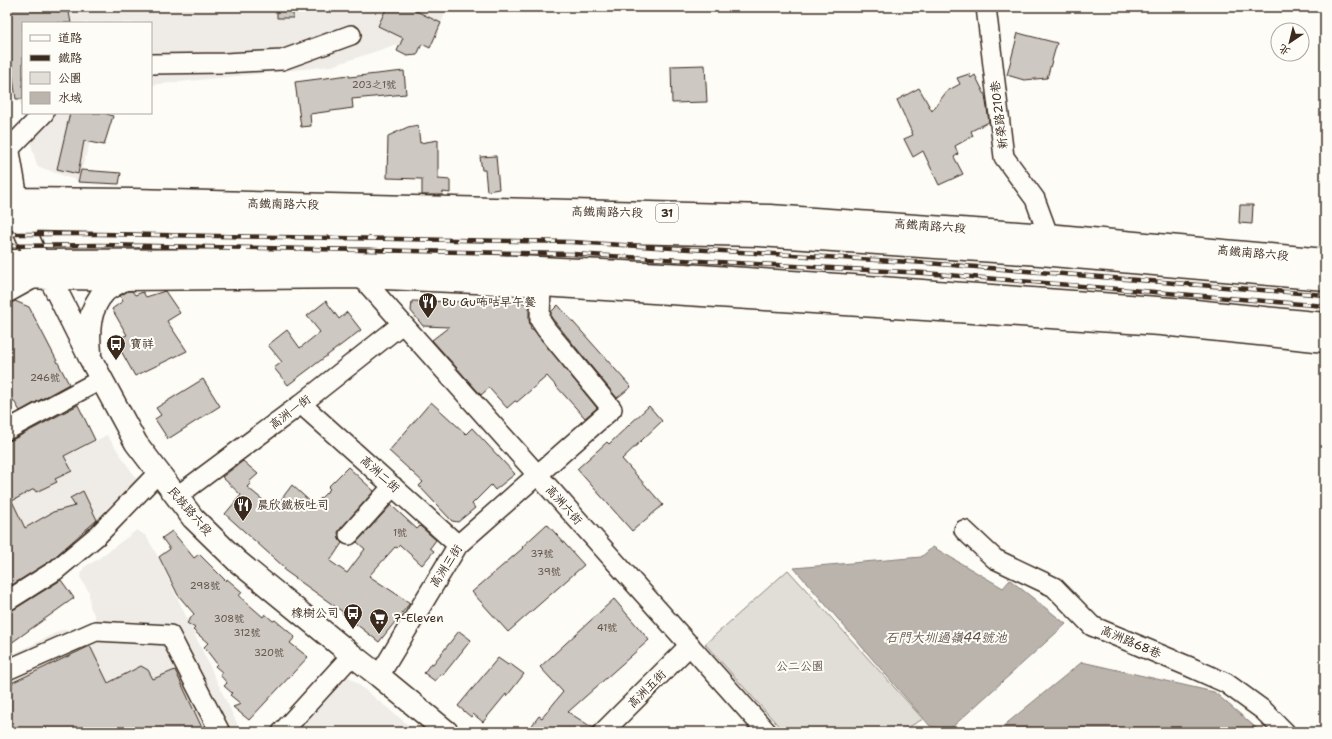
<svg xmlns="http://www.w3.org/2000/svg" width="1332" height="739" viewBox="0 0 1332 739" font-family="'Shantell Sans','LXGW WenKai TC',sans-serif">
	<style>
		.built { fill: #efece7 }
		.green { fill: #e1ded7; stroke: #8e847a }
		.water { fill: #bbb4ad; stroke: #887d74 }
		.building { fill: #cdc8c2; stroke: #3b2a1e }
		.lines { fill: none; stroke-linecap: round; stroke-linejoin: round }
		.minor-casing { stroke: #3b2a1e; stroke-width: 22 }
		.major-casing { stroke: #3b2a1e; stroke-width: 25 }
		.minor { stroke: #fdfcf7; stroke-width: 19 }
		.major { stroke: #fdfcf7; stroke-width: 22 }
		.rail-casing { stroke: #3b2a1e; stroke-width: 4.5 }
		.rail { stroke: #fdfcf7; stroke-width: 3; stroke-dasharray: 9; stroke-linecap: butt }
		.labels { text-anchor: middle; stroke-width: 4; stroke-linejoin: round; paint-order: stroke }
		.number-label { font-size: 10px; fill: #605247 }
		.shield { fill: #fdfcf7; stroke: #75695f; stroke-width: 1 }
		.shield-label { font-size: 11px; font-weight: bold; fill: #3b2a1e }
		.street-label { font-size: 12px; fill: #3b2a1e; stroke: #fdfcf7 }
		.poi-label { font-size: 12px; fill: #3b2a1e; stroke: #fdfcf7; text-anchor: start }
		.park-label { font-size: 12px; fill: #64574c; stroke: #fdfcf7 }
		.water-label { font-size: 13px; font-style: italic; fill: #615349; stroke: #fdfcf7 }
	</style>
	<rect width="100%" height="100%" fill="#fdfcf7"/>
	<filter id="ink" filterUnits="userSpaceOnUse"><feTurbulence type="fractalNoise" baseFrequency=".025" numOctaves="2"/><feDisplacementMap in="SourceGraphic" scale="8" xChannelSelector="R" yChannelSelector="G"/><feConvolveMatrix kernelMatrix="1 2 1 2 8 2 1 2 1" color-interpolation-filters="sRGB"/></filter>
	<g filter="url(#ink)">
		<path class="built" d="M7,7H447L439,30L332,66L151,85V23H23V113H99L78,181L37,166L19,99L7,45Z
			M11,433L32,473L107,435L140,484L62,557L33,524L7,543V435Z
			M137,530L146,536L156,553L241,732H7V657L61,630L86,628L95,622V616L90,607L89,592L80,577L84,567L95,561Z
			M332,663L417,732H267Z"/>
		<path class="green" d="M788,570L923,719L900,732H784L705,644Z"/>
		<path class="water" d="M933,547L1003,588L1010,580L1066,624L949,730L930,726L794,568L921,557Z
			M1082,662L1214,692L1261,732H996Z"/>
		<path class="building" d="M7,7H68L71,23H23V99H16L7,37Z
			M277,7H293V18H277Z
			M387,7H415L414,10L441,23L430,48L422,44L417,55L407,56L397,51L403,38L378,26Z
			M1018,33L1057,43L1047,78L1024,80L1007,75Z
			M705,65L707,102L672,103L671,66Z
			M404,71L406,94L352,99L353,108L310,114L311,126L301,127L295,82L349,75V77Z
			M969,74L971,78L975,75L985,95L989,122L971,131L973,136L955,146L958,154L954,157L963,174L939,185L923,151L913,157L904,139L913,135L897,100L919,88L932,111L947,91L960,84L957,78Z
			M70,113H104L113,116L104,145L84,141L78,174L57,169Z
			M418,125L420,143L438,140V179L450,180V193L443,192L442,195H422V179L387,178L388,136L408,127Z
			M496,156L499,189L487,191L485,170H482L480,157Z
			M81,170L121,173L119,184L78,182Z
			M1240,205H1253L1252,224L1239,223Z
			M128,291H132L135,295L143,292L146,297L165,291L180,313L167,321L187,351L135,376L115,340L127,335L112,309L123,301L120,296Z
			M15,301L29,307L69,384L20,411L12,398L7,400V304Z
			M326,301L339,319L347,312L361,330L288,385L274,368L282,362L268,345L287,330L300,348L320,332L307,316Z
			M412,301L529,303V320L531,330L533,329L597,408L585,418L547,376L517,402L515,401L507,408L489,388L481,395L432,340L449,327L423,326L411,311Z
			M558,305L631,387L617,398L551,317V312Z
			M203,379L220,406L168,439L155,419L161,415L156,408Z
			M431,402L466,434L472,428L515,474L495,490L491,485L472,504L475,508L458,522L452,521L419,486L423,482L389,451Z
			M78,405L95,440L64,456L72,471L55,479L57,482L36,492L34,489L12,501L25,528L53,512L75,506L70,498L83,491L97,520L50,561L7,588V441L12,440Z
			M649,406L662,421L622,459L663,505L632,531L577,469L607,442L609,444Z
			M243,461L258,474L249,482L251,483L247,487L274,509L292,485L314,505L330,489L328,487L348,467L374,491L341,528L338,532L339,539L342,543L330,561L347,573L365,549L357,542L391,505L417,529L420,526L436,540L430,548L434,551L422,565L400,545L397,548L395,547L369,576L410,603L379,642L342,613L343,612L284,570L285,568L225,514L241,495L222,477Z
			M547,524L584,565L508,632L472,592L523,548L522,547Z
			M172,531L194,558L199,554L226,581L227,579L242,592L239,596L263,617L265,614L273,621L275,620L295,637L290,643L308,657L249,720L233,707L241,704L230,695L232,693L224,686L227,683L220,675L223,673L215,666L217,664L204,647L208,643L193,630L195,628L187,623L194,614L178,595L159,557L170,549L162,538Z
			M61,580L74,598L7,646V612L13,610Z
			M614,599L649,640L568,712L593,728L592,732H527L539,716L542,718L563,692L540,667Z
			M459,631L471,640L443,675L441,674L435,681L424,673L431,663L433,664Z
			M90,646L108,683L141,666L148,670L153,679L175,670L204,732H7V685Z
			M498,658L508,665L509,663L524,674L507,696L506,694L483,722L473,714L471,717L458,706Z"/>
		<g class="lines">
			<defs>
				<path id="minor" d="M986,7L1004,157L1035,199L1046,229L1047,235
					M151,64L225,63L282,60L351,35
					M7,151L44,113
					M361,277L767,732
					M7,293L36,277
					M301,404L458,545
					M7,430L102,379
					M176,497L301,404L402,324
					M964,530L995,559L1054,587L1092,626L1190,667L1226,683L1263,710L1285,732
					M349,535L393,486
					M7,601L56,570L98,535L158,473
					M7,670L96,631L170,635L220,732
					M379,676L458,545L612,409L546,329L540,320L541,285
					M282,732L352,655
					M603,732L690,645"/>
				<path id="major" d="M7,143L20,219L38,261L50,278L90,358L136,443L162,477L193,518L237,561L352,655L379,676L447,732
					M7,199L133,200L770,216L1047,235L1325,260
					M7,219L759,235L1040,254L1325,279
					M7,261L369,260L685,275L853,286L1185,310L1325,324
					M7,277L124,279L361,277L541,285L1161,324L1325,341
					M90,353C88,331 88,309 105,291C110,287 118,283 124,279"/>
			</defs>
			<use href="#minor" class="minor-casing"/>
			<use href="#major" class="major-casing"/>
			<use href="#minor" class="minor"/>
			<use href="#major" class="major"/>
			<defs>
				<path id="rail" d="M7,234H100L572,242L927,263L1325,295
					M7,246L100,245L572,254L924,273L1325,306"/>
			</defs>
			<use href="#rail" class="rail-casing"/>
			<use href="#rail" class="rail"/>
		</g>
	</g>
	<defs>
		<symbol id="restaurant-pin" viewBox="-11 -11 22 30"><path d="M0 17L-7.5 6A9.5 9.5 0 1 1 7.5 6Z" fill="#3b2a1e" stroke="#fdfcf7"/><path d="M-5-6h1v4h1v-4h1v4h1v-4h1v5L-1.5 .5V6h-2V.5L-5-1ZM5-6V6H3V1.5H1.5Q1.5-4 5-6Z" fill="#fff"/></symbol>
		<symbol id="bus-pin" viewBox="-11 -11 22 30"><path d="M0 17L-7.5 6A9.5 9.5 0 1 1 7.5 6Z" fill="#3b2a1e" stroke="#fdfcf7"/><path d="M-5-6H5V4H4V6H2V4H-2V6H-4V4H-5ZM-3.5-4V0h7V-4ZM-3.5 1.2v1.5H-2V1.2ZM2 1.2v1.5H3.5V1.2Z" fill="#fff"/></symbol>
		<symbol id="supermarket-pin" viewBox="-11 -11 22 30"><path d="M0 17L-7.5 6A9.5 9.5 0 1 1 7.5 6Z" fill="#3b2a1e" stroke="#fdfcf7"/><path d="M-6-5.5h2.5l.6 2H6L4.5 2H-2.5L-4.4-4H-6ZM-1.5 3.2a1.3 1.3 0 1 0 .1 0ZM3 3.2a1.3 1.3 0 1 0 .1 0Z" fill="#fff"/></symbol>
	</defs>
	<g fill-rule="evenodd">
		<use href="#restaurant-pin" x="417" y="291" width="22" height="30"/>
		<use href="#bus-pin" x="105" y="333" width="22" height="30"/>
		<use href="#restaurant-pin" x="232" y="494" width="22" height="30"/>
		<use href="#bus-pin" x="342" y="602" width="22" height="30"/>
		<use href="#supermarket-pin" x="368" y="607" width="22" height="30"/>
	</g>
	<g class="labels">
		<g class="number-label">
			<text x="374" y="88">203之1號</text>
			<text x="45" y="381">246號</text>
			<text x="400" y="536">1號</text>
			<text x="542" y="557">37號</text>
			<text x="549" y="575">39號</text>
			<text x="205" y="589">298號</text>
			<text x="229" y="622">308號</text>
			<text x="607" y="631">41號</text>
			<text x="247" y="636">312號</text>
			<text x="269" y="656">320號</text>
		</g>
		<rect class="shield" x="656" y="204" width="22" height="18" rx="3"/>
		<g class="shield-label">
			<text x="667" y="217">31</text>
		</g>
		<g class="street-label">
			<text transform="translate(999 115) rotate(-97)" y="4">新榮路210巷</text>
			<text transform="translate(283 204) rotate(1)" y="4">高鐵南路六段</text>
			<text transform="translate(607 212) rotate(1)" y="4">高鐵南路六段</text>
			<text transform="translate(930 226) rotate(4)" y="4">高鐵南路六段</text>
			<text transform="translate(1253 253) rotate(5)" y="4">高鐵南路六段</text>
			<text transform="translate(290 412) rotate(-37)" y="4">高洲一街</text>
			<text transform="translate(380 474) rotate(42)" y="4">高洲二街</text>
			<text transform="translate(564 505) rotate(48)" y="4">高洲六街</text>
			<text transform="translate(190 511) rotate(49)" y="4">民族路六段</text>
			<text transform="translate(446 566) rotate(-57)" y="4">高洲三街</text>
			<text transform="translate(1131 642) rotate(23)" y="4">高洲路68巷</text>
			<text transform="translate(647 689) rotate(-45)" y="4">高洲五街</text>
		</g>
		<g class="poi-label">
			<text x="442" y="306">Bu Gu咘咕早午餐</text>
			<text x="130" y="348">寶祥</text>
			<text x="257" y="509">晨欣鐵板吐司</text>
			<text x="339" y="617" text-anchor="end">橡樹公司</text>
			<text x="393" y="622">7-Eleven</text>
		</g>
		<g class="park-label">
			<text x="800" y="670">公二公園</text>
		</g>
		<g class="water-label">
			<text x="946" y="642">石門大圳過嶺44號池</text>
		</g>
	</g>
	<rect width="1332" height="739" fill="none" stroke="#fdfcf7" stroke-width="24"/>
	<rect x="12" y="12" width="1308" height="715" fill="none" stroke="#3b2a1e" stroke-width="1.5" filter="url(#ink)"/>
	<rect x="22" y="22" width="130" height="92" fill="#fdfcf7" stroke="#afa8a0"/>
	<rect x="30" y="35" width="20" height="6" fill="#fdfcf7" stroke="#afa8a0"/>
	<text x="58" y="42" font-size="12" fill="#3b2a1e">道路</text>
	<rect x="30" y="55" width="20" height="6" fill="#3b2a1e" stroke="#afa8a0"/>
	<text x="58" y="62" font-size="12" fill="#3b2a1e">鐵路</text>
	<rect x="30" y="72" width="20" height="12" fill="#e1ded7" stroke="#afa8a0"/>
	<text x="58" y="82" font-size="12" fill="#3b2a1e">公園</text>
	<rect x="30" y="92" width="20" height="12" fill="#bbb4ad" stroke="#afa8a0"/>
	<text x="58" y="102" font-size="12" fill="#3b2a1e">水域</text>
	<g transform="translate(1290 42) rotate(215)"><circle r="19" fill="#fdfcf7" stroke="#afa8a0"/>
	<path d="M0-3L7 15L0 10L-7 15Z" fill="#3b2a1e"/>
	<text y="-6" font-size="11" font-weight="bold" text-anchor="middle" fill="#3b2a1e">北</text>
	</g>
</svg>
